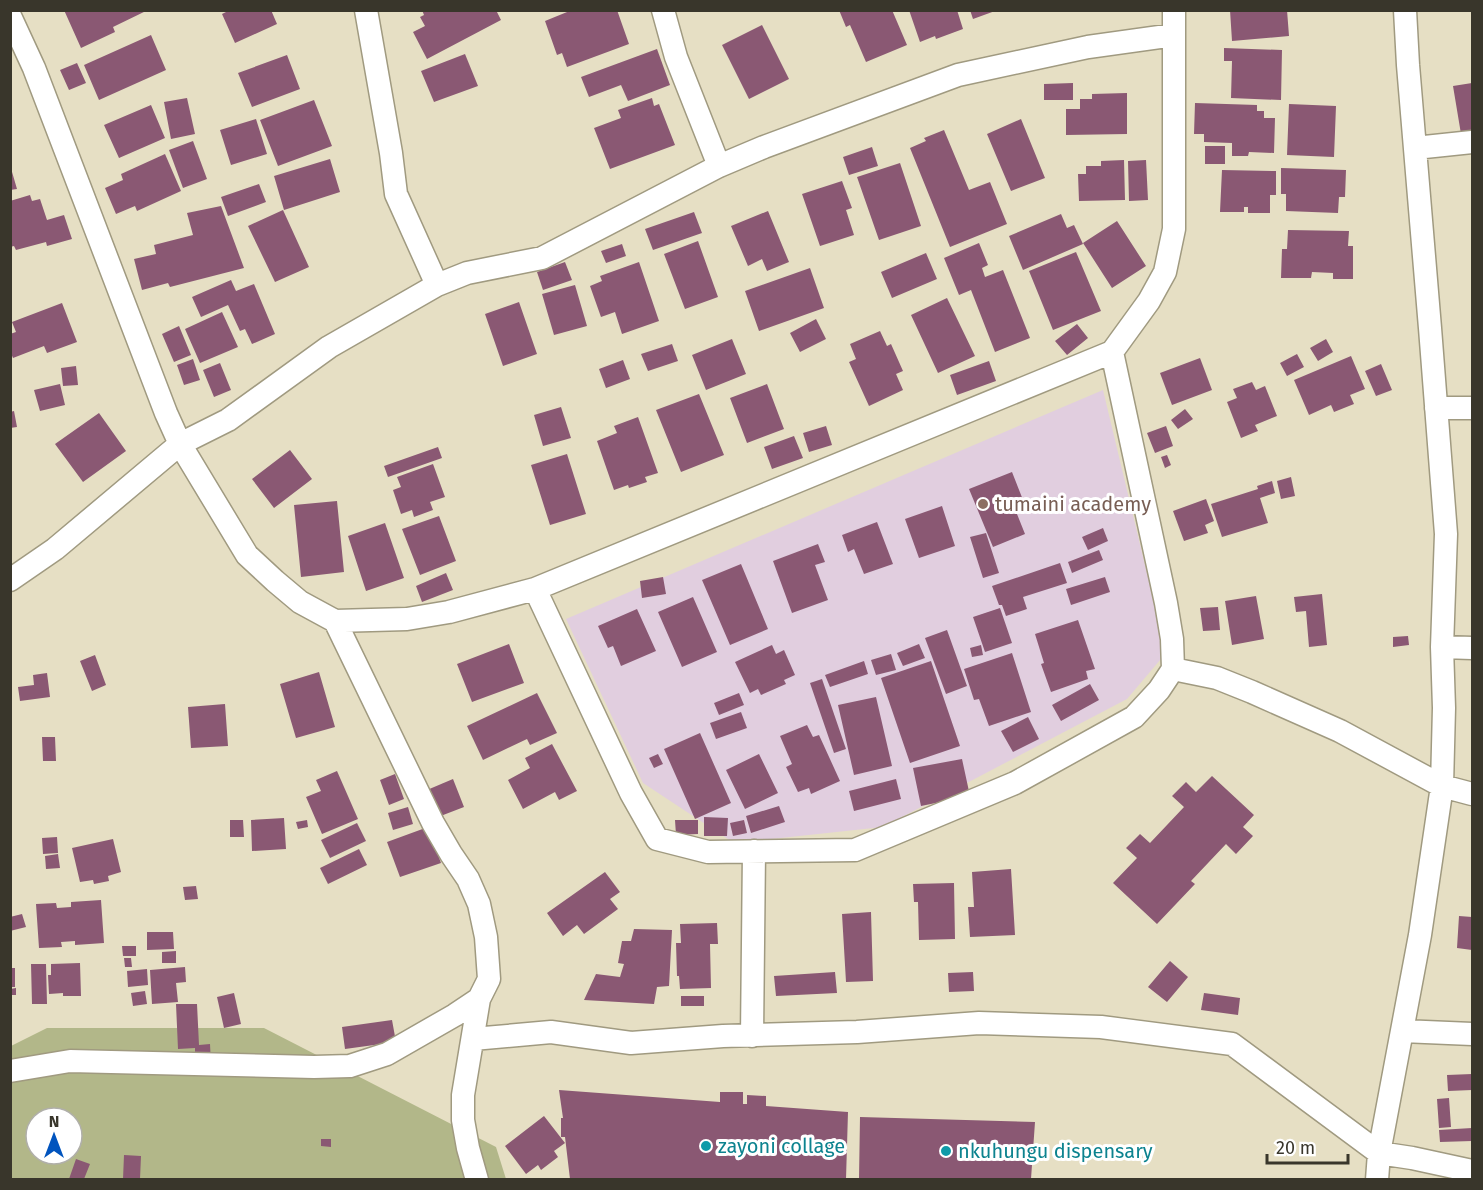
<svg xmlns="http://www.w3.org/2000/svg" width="1483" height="1190" viewBox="0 0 1483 1190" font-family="'Fira Sans',sans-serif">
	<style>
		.education { fill: #e1cedf }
		.green { fill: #b2b789; fill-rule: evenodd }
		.building { fill: #8a5873 }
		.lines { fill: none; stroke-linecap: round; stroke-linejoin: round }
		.street-casing { stroke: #a09a80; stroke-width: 25 }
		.street { stroke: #fff; stroke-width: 22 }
		.education-dot { fill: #8d6e63; stroke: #fff; stroke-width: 2 }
		.culture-dot { fill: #0f9aa8; stroke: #fff; stroke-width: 2 }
		.labels { text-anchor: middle; stroke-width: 6; stroke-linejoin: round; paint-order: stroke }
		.education-label { font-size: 20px; fill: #785e54; stroke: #fff; text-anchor: start }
		.culture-label { font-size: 20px; fill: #0d838f; stroke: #fff; text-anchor: start }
	</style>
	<rect width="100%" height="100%" fill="#e6dfc4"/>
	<path class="education" d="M1103,390L1166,653L1127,699L883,827L734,843L643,783L566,619Z"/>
	<path class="green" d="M47,1028H264L496,1147L506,1179L11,1180V1046ZM36,1118H72V1154H36Z"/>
	<path class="building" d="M64,10H148L113,27L115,32L81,48Z
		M230,10H271L277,24L235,43L222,14Z
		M422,10H496L501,20L427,59L413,32L425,26L420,17L424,15Z
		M572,10H617L629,44L567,67L562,53L557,55L545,21Z
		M839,10H892L907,45L866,62L850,25L846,27Z
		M909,10H957L963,29L936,39L935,36L920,42Z
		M970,10H995V11L973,19Z
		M1230,10H1287L1289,36L1232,41Z
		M762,25L789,79L749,99L722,45Z
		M151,35L166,70L99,100L84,65Z
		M1224,48L1282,50L1281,100L1231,98L1232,61H1224Z
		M657,49L670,85L628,101L621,85L589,97L581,77Z
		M465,54L478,86L434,102L421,71Z
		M287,55L300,89L252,107L238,73Z
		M77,63L86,83L69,90L60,70Z
		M1073,83V100H1044V84Z
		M1472,83V133L1461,134L1453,86Z
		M1127,93V134L1066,135V109H1080V99H1092V94Z
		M187,98L195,134L171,139L164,102Z
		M652,98L654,106L659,104L675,145L610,169L594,128L621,118L618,110Z
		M314,100L332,146L278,166L260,120Z
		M1195,103L1257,105V111H1264V118H1275L1274,153L1249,152L1248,156H1232V143L1204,142V134H1194Z
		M1289,104L1336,106L1334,157L1287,155Z
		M151,105L165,138L119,158L104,125Z
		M256,119L267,154L231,165L220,130Z
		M1021,119L1045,178L1011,191L987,134Z
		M944,130L969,190L990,182L1007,224L950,247L910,148L926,141L924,138Z
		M193,141L207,179L183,188L169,150Z
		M1205,146H1225V164H1205Z
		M872,147L878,166L849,175L843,157Z
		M165,154L181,191L137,211L135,206L116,214L105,188L123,180L121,174Z
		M330,159L340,192L284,210L274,176Z
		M1124,160L1125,200L1079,201L1078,174H1086V166H1101V161Z
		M1146,160L1148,200L1129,201L1128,161Z
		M900,163L921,226L879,240L857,177Z
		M10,165L17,189L10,190Z
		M1281,168L1346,170L1345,197H1339L1338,213L1286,211V194H1281Z
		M1222,170L1276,171V195H1270V213H1248V207H1244V212H1220Z
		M842,181L852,208L846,210L854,235L820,246L802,194Z
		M259,184L266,202L228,216L221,197Z
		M30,195L32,201L40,199L47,220L64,215L72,239L47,246L46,242L16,250L14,246L10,247V201Z
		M221,206L244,268L170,287L168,283L142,290L134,259L156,254L154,245L193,235L187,213Z
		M283,210L309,267L275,282L248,226Z
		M768,211L789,262L767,271L762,259L748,266L731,226Z
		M694,212L702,233L653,250L645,229Z
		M1061,214L1067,228L1074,225L1083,244L1023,270L1009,236Z
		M1117,221L1146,266L1112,288L1083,243Z
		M1288,230L1349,231L1348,246H1353V279H1333V273L1312,272L1311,278H1281L1282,249H1287Z
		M698,241L718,297L685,309L664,254Z
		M979,243L988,265L982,268L985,277L1003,270L1030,338L995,352L971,290L959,295L944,258Z
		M622,244L626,256L606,263L601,251Z
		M1076,252L1101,311L1053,330L1029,271Z
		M926,253L937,279L892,298L881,272Z
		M565,262L572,280L543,290L537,272Z
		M639,262L659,321L622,334L615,312L601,317L590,286L602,281L600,276Z
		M810,268L824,308L759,331L745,291Z
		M231,280L236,291L254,284L275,334L252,344L245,329L240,331L228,305L201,317L192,297Z
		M575,285L587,326L554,335L542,294Z
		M947,298L975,356L938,373L911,315Z
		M519,302L537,354L503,366L485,314Z
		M62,303L77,342L47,353L44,346L13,358L10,351V334L16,332L12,322Z
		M222,312L238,347L200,363L185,329Z
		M816,319L826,339L800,352L790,333Z
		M1077,324L1088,338L1067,355L1055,341Z
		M179,326L191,355L174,362L162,334Z
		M880,331L887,346L891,344L903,371L896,374L903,390L869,406L849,362L856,359L850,344Z
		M732,339L746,374L706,390L692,355Z
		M1326,339L1333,352L1318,361L1310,348Z
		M672,344L678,361L648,371L641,354Z
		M1297,354L1304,367L1287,376L1280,363Z
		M1351,356L1365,389L1350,395L1354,404L1334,412L1331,405L1309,415L1294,380Z
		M1200,358L1212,390L1172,405L1160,373Z
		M193,359L200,380L184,385L177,365Z
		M623,360L630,379L606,388L599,369Z
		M989,361L996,381L957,395L950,375Z
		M220,363L231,390L214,397L203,370Z
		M1381,364L1392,390L1376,396L1365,371Z
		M76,366L78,385L63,386L61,368Z
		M1252,382L1256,390L1265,386L1277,416L1255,425L1258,431L1241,438L1227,402L1237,398L1233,389Z
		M60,384L65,405L40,411L34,390Z
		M767,384L784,429L747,443L730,398Z
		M699,394L724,455L681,472L656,410Z
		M561,407L571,438L543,446L534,415Z
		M1185,409L1193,419L1178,429L1171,420Z
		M14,411L17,427L10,428V412Z
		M99,413L126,451L83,482L55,444Z
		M638,417L658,473L645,477L647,482L629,488L628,485L614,490L597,441L617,433L614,426Z
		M826,426L832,445L809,452L803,433Z
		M1166,426L1173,446L1155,453L1147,433Z
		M794,436L803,458L772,469L764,447Z
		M438,447L442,458L388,477L384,466Z
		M290,450L312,479L274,508L252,479Z
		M567,454L586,514L550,525L531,465Z
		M1167,455L1171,465L1165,468L1161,457Z
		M433,464L445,497L430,502L433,510L414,517L412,510L401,514L393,490L401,487L397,477Z
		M1012,472L1025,505L1015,509L1025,534L993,547L969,489Z
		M1291,477L1295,496L1281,499L1277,481Z
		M1272,481L1275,493L1260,498L1268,523L1222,537L1211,504L1258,489L1257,486Z
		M1206,499L1214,521L1205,525L1208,533L1184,541L1173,511Z
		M337,501L344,572L301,577L294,505Z
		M942,506L955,546L919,558L905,519Z
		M439,516L456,561L420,575L402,529Z
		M877,522L893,564L864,574L854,549L848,552L842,535Z
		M385,523L404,578L366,591L348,536Z
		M1103,528L1108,541L1088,550L1082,537Z
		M986,533L999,573L983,578L970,537Z
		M818,544L825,562L815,565L828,600L792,613L773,561Z
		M1099,550L1103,560L1072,573L1068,562Z
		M1060,563L1067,583L1023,597L1027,609L1006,616L1002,605H999L992,586Z
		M741,564L768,629L730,645L702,580Z
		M446,573L453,590L422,602L416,586Z
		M663,577L666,594L642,598L640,581Z
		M1105,577L1110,592L1071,605L1066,589Z
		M1322,594L1327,645L1309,647L1306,611L1296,612L1294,597Z
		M1256,596L1264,639L1232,645L1225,601Z
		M693,597L717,652L682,667L658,612Z
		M1218,607L1220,630L1203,631L1200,608Z
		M1000,608L1012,643L985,652L973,617Z
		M637,609L656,651L621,666L613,646L608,648L598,626Z
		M1078,620L1095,669L1086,671L1088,679L1051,692L1041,664L1044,663L1035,634Z
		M947,630L967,686L946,694L925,638Z
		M1408,636L1409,645L1393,647V637Z
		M509,644L524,683L472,702L457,664Z
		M919,644L925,658L903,666L897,653Z
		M772,645L776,654L784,650L795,675L784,680L786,684L761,695L758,689L750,693L735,662Z
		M981,645L983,655L972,657L970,648Z
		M1012,653L1031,712L989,726L979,699L974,700L964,669Z
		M891,654L896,670L876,675L871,660Z
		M95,655L106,685L92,691L80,661Z
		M864,661L868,674L830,687L825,675Z
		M931,661L960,746L910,763L881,678Z
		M319,672L335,727L296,738L280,684Z
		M47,673L50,697L20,701L18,687L34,685L33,675Z
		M822,679L846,749L834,753L810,683Z
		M1090,684L1099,700L1061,721L1052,705Z
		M537,693L557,733L530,745L527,739L483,760L467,726Z
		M739,693L744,705L719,715L714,703Z
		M876,697L892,766L854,775L838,705Z
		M225,704L228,746L191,748L188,707Z
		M741,712L747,728L716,739L710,723Z
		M1028,717L1039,739L1013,752L1001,731Z
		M807,725L813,737L819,735L840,781L811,794L809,788L798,792L786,767L792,764L780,736Z
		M700,733L731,803L695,819L664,749Z
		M42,737H55L56,761H43Z
		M552,744L577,791L559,800L555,792L523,809L508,780L530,768L525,758Z
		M658,754L663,764L654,768L649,758Z
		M759,754L778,793L745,809L726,770Z
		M962,759L970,796L921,806L913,768Z
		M337,771L358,819L322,834L306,797L321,791L316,780Z
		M395,774L404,799L389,805L380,780Z
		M1212,776L1254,815L1243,827L1253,836L1236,854L1226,844L1191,881L1195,884L1157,924L1113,883L1137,858L1126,848L1140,834L1150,843L1184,807L1172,796L1186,782L1196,792Z
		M453,779L464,807L438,817L427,790Z
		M896,779L901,799L854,811L849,791Z
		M779,806L785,822L751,833L746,816Z
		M408,807L413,824L393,830L388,813Z
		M704,817L728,818L727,836H704Z
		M284,818L286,849L252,851L251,820Z
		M230,820H243L244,837H230Z
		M307,820L308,827L298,829L296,822Z
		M675,820H698V834L676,835Z
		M744,820L747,833L733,836L730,823Z
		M357,823L366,841L330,858L321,840Z
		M428,827L441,863L400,877L387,842Z
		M57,837L58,853L43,854L42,838Z
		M113,839L121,872L108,876L109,881L94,884L93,880L80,882L72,848Z
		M359,849L367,865L328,884L320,868Z
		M58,854L60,868L46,869L45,856Z
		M1011,869L1015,935L970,937L968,907H974L972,872Z
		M605,872L620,892L610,899L618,909L584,934L577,925L563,936L547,913Z
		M954,883L955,939L919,940L918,902H914L913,884Z
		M196,886L198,899L185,900L183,887Z
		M101,900L104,943L75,945V941L61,942L62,947L39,948L36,904L56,903L57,908L71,907V902Z
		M871,912L873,981L846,982L842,914Z
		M22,914L26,927L10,931V917Z
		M1459,916L1472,917V950L1457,948Z
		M717,923L718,944H710L711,988L680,989L679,976H677L676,943H681L680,924Z
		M634,929L672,930L669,986L657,987L654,1004L584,1000L596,974L620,977L624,964L618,963L622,941H631Z
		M147,932H173L174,949L147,950Z
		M122,946H136V956H123Z
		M176,951V963H162V952Z
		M124,958H131L132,967H125Z
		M1170,961L1188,977L1167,1002L1148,987Z
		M80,963L81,996H63V993L49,994L48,975H51V964Z
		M31,964H46L47,1004H32Z
		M185,967L186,982L176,983L178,1002L152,1004L150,970Z
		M10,968H15V987H10Z
		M147,969L148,985L128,987L127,971Z
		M835,972L837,993L776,996L774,976Z
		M973,972L974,991L949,992L948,973Z
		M16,988V995H10V989Z
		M145,991L147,1004L133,1006L131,993Z
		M234,993L241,1024L224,1028L217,997Z
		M1204,993L1240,998L1238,1015L1201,1010Z
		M681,996H704V1006H681Z
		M176,1004H197L199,1045L210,1044L211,1064H195V1048L178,1049Z
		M392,1020L396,1042L345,1049L342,1027Z
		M1472,1074V1090L1448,1091L1447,1075Z
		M559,1090L720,1102V1092H743V1104H747V1095L766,1096V1106L848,1112L846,1179H570L565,1137H561V1118H563Z
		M1449,1098L1451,1127L1439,1128L1437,1099Z
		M544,1116L565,1143L554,1151L558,1157L541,1170L538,1165L526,1174L505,1146Z
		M860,1117L1035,1122L1031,1179H859Z
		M1472,1128V1141L1440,1142L1439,1130Z
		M321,1139H331V1147L321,1146Z
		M124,1155L141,1156L140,1179H123Z
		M76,1159L90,1164L84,1179H69Z"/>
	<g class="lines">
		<defs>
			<path id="street" d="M663,10L676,57L719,166
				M10,16L34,68L166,413L180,444L247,555L275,581L300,602L335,621L407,619L449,612L535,589L1112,352L1149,301L1165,272L1174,229V10
				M1415,148L1472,142
				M437,285L467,273L542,258L719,166L764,147L958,75L1088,47L1174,35
				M1436,408H1472
				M10,580L55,549L180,444L228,420L329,347L437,285L396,194L391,153L366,10
				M535,589L631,793L657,839L708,852L855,850L1015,783L1134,717L1159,690L1173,669L1172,639L1166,603L1112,352
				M1442,647L1472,648
				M1173,669L1217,678L1252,692L1340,731L1442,786L1472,794
				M1402,1031L1472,1034
				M752,1036L754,851
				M473,1039L551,1032L631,1043L723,1036L857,1032L979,1023L1101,1027L1232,1044L1379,1153L1412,1158L1472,1171
				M10,1071L70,1061L314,1067L350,1066L387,1054L455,1015L479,999L489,979L486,937L479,904L468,879L451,854L433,823L335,621
				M477,1180L468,1148L463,1120V1095L479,999
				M1377,1180L1379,1153L1420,935L1442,786L1444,708L1442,647L1446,534L1430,328L1408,65L1405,10"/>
		</defs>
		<use href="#street" class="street-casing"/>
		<use href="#street" class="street"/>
	</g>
	<circle class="education-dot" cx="983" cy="504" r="6"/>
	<g class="culture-dot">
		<circle cx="706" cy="1146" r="6"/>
		<circle cx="946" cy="1151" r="6"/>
	</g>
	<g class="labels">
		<g class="education-label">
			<text x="995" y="511">tumaini academy</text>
		</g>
		<g class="culture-label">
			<text x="718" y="1153">zayoni collage</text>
			<text x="958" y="1158">nkuhungu dispensary</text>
		</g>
	</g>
	<rect width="1483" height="1190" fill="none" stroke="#39362b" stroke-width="24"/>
	<g transform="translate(54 1136)"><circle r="28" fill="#ffffff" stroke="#b0afaa" stroke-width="1.5"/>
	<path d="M0-4.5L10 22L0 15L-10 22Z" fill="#0154be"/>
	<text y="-9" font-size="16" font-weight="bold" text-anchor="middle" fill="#39362b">N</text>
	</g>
	<path d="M1267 1154v9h81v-9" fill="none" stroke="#39362b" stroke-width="3"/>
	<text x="1276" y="1154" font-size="18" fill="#39362b" stroke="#ffffff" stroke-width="4.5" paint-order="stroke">20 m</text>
</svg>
